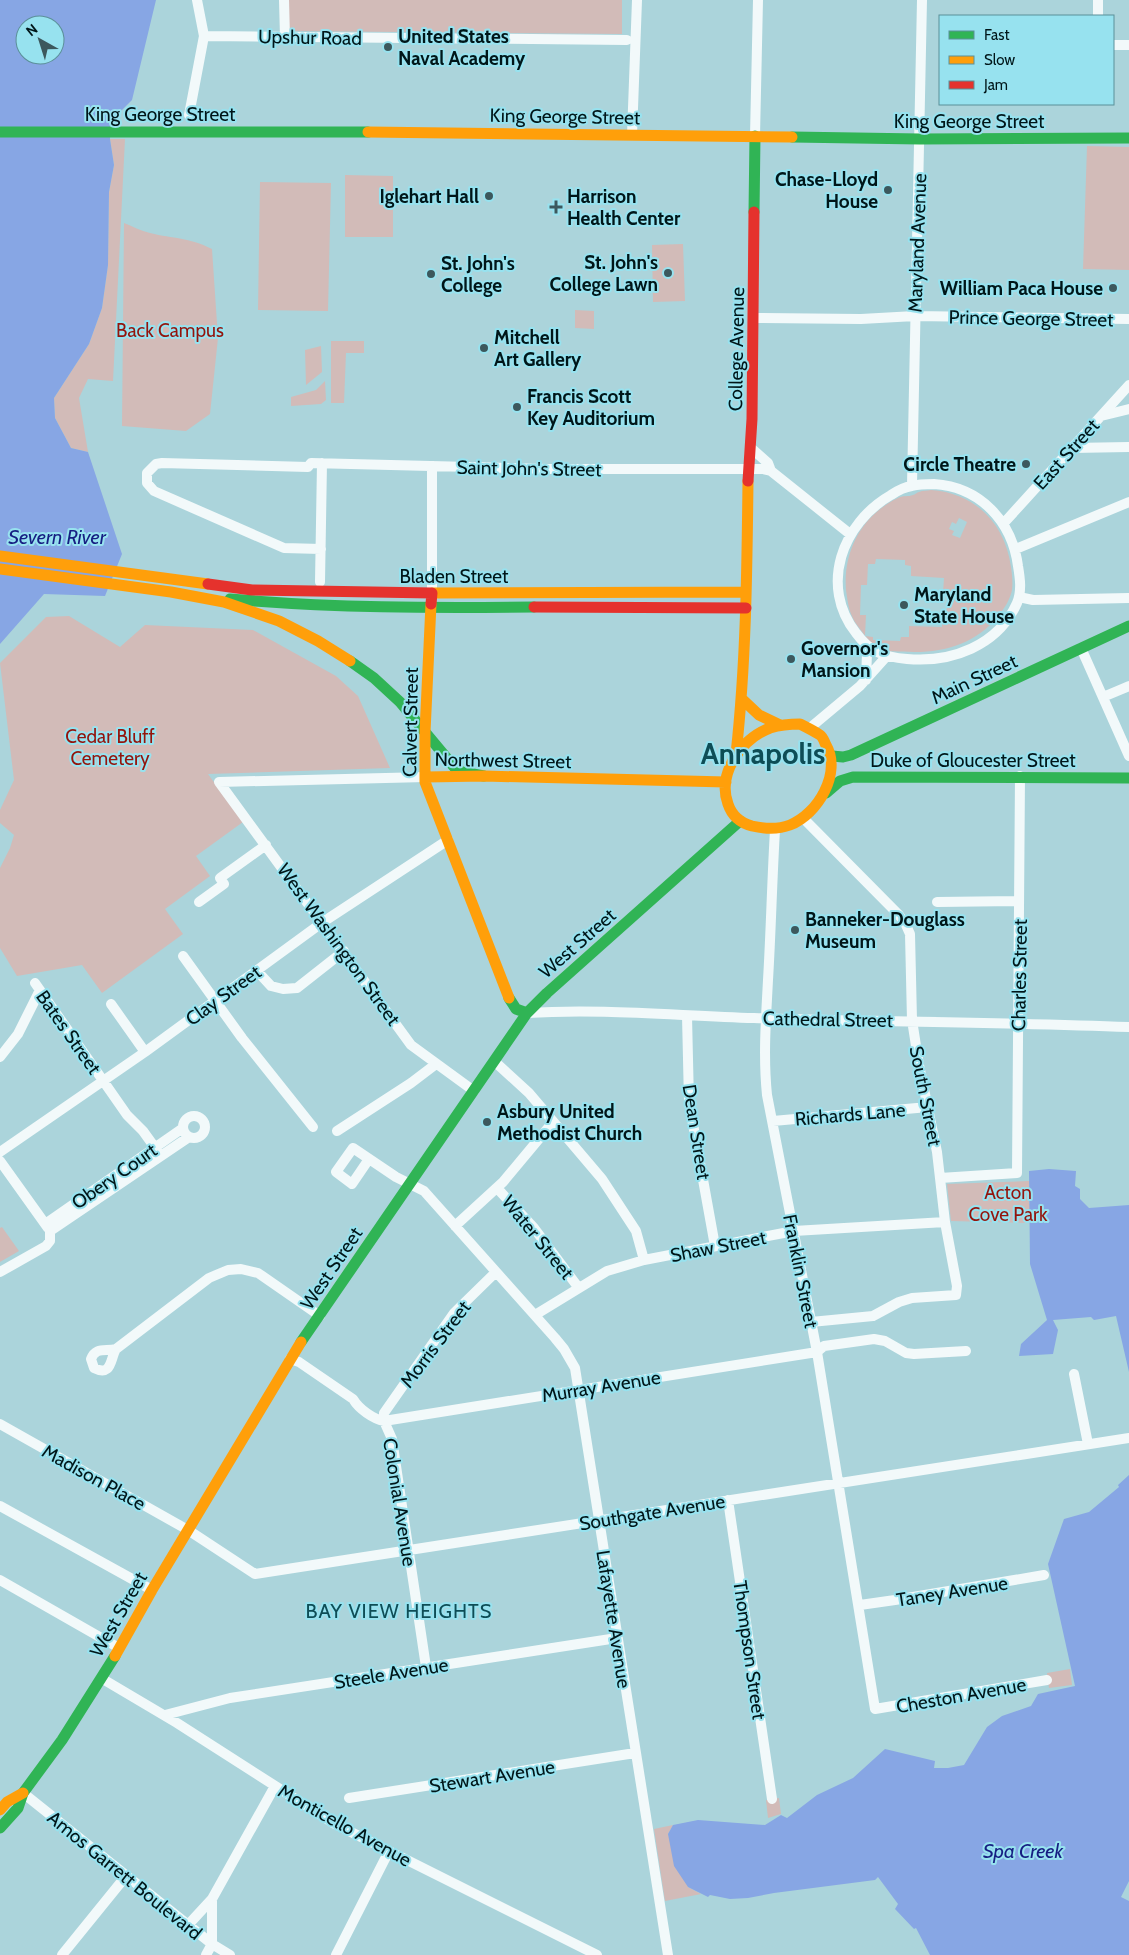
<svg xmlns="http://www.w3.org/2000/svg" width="1129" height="1955" viewBox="0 0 1129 1955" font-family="Cabin,sans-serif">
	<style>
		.green { fill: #d2bbb8; fill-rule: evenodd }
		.water { fill: #87a6e4; fill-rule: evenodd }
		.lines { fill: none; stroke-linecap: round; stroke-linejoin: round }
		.street { stroke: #f2f9fa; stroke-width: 10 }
		.fast { stroke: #30b455; stroke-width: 11 }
		.slow { stroke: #ff9f0a; stroke-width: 11 }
		.jam { stroke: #e5322d; stroke-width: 11 }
		.poi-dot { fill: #3c585d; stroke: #97e2ef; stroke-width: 2 }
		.labels { text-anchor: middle; stroke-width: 4; stroke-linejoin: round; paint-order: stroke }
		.poi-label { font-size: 19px; font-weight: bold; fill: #001619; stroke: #97e2ef; text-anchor: start }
		.street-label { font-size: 19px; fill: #001619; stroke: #97e2ef }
		.park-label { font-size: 19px; fill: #94140c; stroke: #97e2ef }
		.water-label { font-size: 20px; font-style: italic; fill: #161e82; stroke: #97e2ef }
		.neighbourhood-label { font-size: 20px; letter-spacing: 1px; fill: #0e4d56; stroke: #97e2ef }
		.town-label { font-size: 29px; font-weight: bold; fill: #0e4d56; stroke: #97e2ef }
	</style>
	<rect width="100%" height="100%" fill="#abd4db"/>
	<path class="green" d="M288,0H622V34L288,31Z
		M110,139H125L113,381L88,379L79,398L88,452L71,448L55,418L54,398L89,344L102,308L108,265L109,192L114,165Z
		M1087,146L1129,147V270L1083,269Z
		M345,175L393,176V237H345Z
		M260,182L331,183L328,311L258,310Z
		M124,223C132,226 141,231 150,233C174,239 188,237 212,249L218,338L210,414L186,431L122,426Z
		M683,244L685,301L653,302L652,245Z
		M575,310L594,311V329L575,328Z
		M331,341H364V353H346L344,403H331Z
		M321,346L322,372L306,385L305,350Z
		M325,381L326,400L321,404L291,406V397L316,390Z
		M931,490C975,493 1005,523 1011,567C1012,574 1013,583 1012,590C1010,600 1004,609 998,616C978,642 947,652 915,652C881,651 878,654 857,625C849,614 848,604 846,590C843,551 862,515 898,498C904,495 908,497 913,495C915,495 917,492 919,492C923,490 927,491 931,490ZM959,518L967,522L960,538L952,535L954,531L949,529L952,522L956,524ZM876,559L905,560V565L911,566V576L944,578L943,593L947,594V609H943L942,627L909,626V637H901L900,641L873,640V637L865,636L866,615H860L861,585H867L868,564H875Z
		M69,616L120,647L145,625L253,630L336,676L358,696L390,768L208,774L243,822L196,856L210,876L165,909L183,934L102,993L82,965L17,976L0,948V868L10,848L14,835L0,823V810L14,780L0,663L46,617Z
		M1029,1181V1204H1033V1212H1028V1223L951,1221L947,1184Z
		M2,1227L19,1251L0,1262V1228Z
		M1070,1669L1072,1685L1049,1688L1047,1673Z
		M779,1798L781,1814L768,1818L766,1800Z
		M673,1825L668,1834L688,1887L701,1894L665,1901L654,1829Z"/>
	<path class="water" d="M0,0H156L132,100L111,121L110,139L114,165L109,192L108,265L102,308L89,344L54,398L55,418L71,448L88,452L122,554L105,596L44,594L0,644ZM25,25H55V55H25Z
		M1049,1169L1076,1171L1075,1186L1080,1189V1199L1089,1208L1129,1205V1372L1116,1316L1094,1320L1091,1317L1053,1320L1058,1330L1053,1354L1019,1356L1021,1344L1047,1320L1030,1264L1029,1171Z
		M1129,1475V1881L1121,1897L1129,1901V1955H930L916,1928L914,1929L895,1909L898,1904L878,1877L875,1880L774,1893L748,1898L730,1899L710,1895L708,1897L688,1887L674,1866L668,1834L673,1825L698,1820L765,1825L781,1815L787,1818L817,1795L853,1778L885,1749L935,1761L934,1768H948L964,1765L987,1727L1002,1716L1031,1706L1038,1694L1075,1686L1048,1564L1064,1519L1089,1512L1119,1487L1118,1485Z"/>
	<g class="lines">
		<path class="street" d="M284,0L285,37
			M1098,16V0
			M204,36L627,40
			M1113,45H1129
			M189,115L204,36L197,0
			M632,135L637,0
			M755,136L758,0
			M754,318L861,319L915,316L1129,319
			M1101,416L1129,409
			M750,447L768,463L771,471
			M1072,448L1129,447
			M934,484C980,487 1012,521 1018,566C1020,578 1022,591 1017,603C998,646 951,663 907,659C883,657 870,652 856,633C819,586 842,523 891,495C897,491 904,487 912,486C919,484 927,484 934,484Z
			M912,485L922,0
			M1003,524L1129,385
			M321,549L284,548L154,491L147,483V473L156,464L162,463L308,467L311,463L547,469H763L771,471L850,534
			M1016,549L1129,502
			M320,582L322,463
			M432,593V466
			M1019,597L1033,600L1129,598
			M865,645L867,653L866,680
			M1081,648L1129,756
			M1103,697L1129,686
			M811,727L860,686L886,657
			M219,782L411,1045L474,1091
			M219,782L426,777
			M803,818L899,915L906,925L910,934L912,1020L919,1065L937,1152L945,1222L957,1286L956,1295L912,1298L899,1302L873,1316L811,1322
			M775,830C772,880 771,930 768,980C766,1019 763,1055 767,1095L817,1352L875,1709L1047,1680
			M199,902L224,884L220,878L266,845
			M937,902L1019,901
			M183,956L242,1038L313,1127
			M257,971L271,986L283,989L297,988L344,951
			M35,983L127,1115L143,1131L161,1156
			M111,1004L145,1052
			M527,1013C601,1008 679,1016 754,1018C879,1022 1004,1022 1129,1027
			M687,1016L689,1102L715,1246
			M0,1057L18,1034L40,990
			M494,1061L529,1093L602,1179L636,1231L644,1260
			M183 1127a11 11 0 1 1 22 0a11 11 0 1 1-22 0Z
			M773,1121L928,1107
			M337,1131L411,1083L436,1064
			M0,1152L145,1052L323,922L448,840
			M369,1159L352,1184L336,1172L353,1148L396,1177L424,1191L555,1338L564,1349L575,1368L668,1955
			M0,1161L48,1228
			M940,1178L1017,1173L1020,776
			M497,1188L534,1228L578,1287
			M45,1224L183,1128
			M455,1226L503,1182L553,1122
			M50,1231L189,1137
			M0,1272L46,1246L50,1241V1231
			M535,1315L607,1271L644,1260L794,1231L945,1222
			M116,1349L209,1278L228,1270L241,1269L258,1273L320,1316
			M116,1349C110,1359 112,1377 94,1368L91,1359C96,1346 106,1352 116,1349Z
			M290,1359L299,1362L353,1399C359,1409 373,1419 384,1421L817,1352L824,1346L874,1339L885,1341L906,1353L914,1354L966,1351
			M1074,1374L1088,1444
			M0,1424L188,1530L255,1574L1129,1438
			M728,1500L772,1799
			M0,1506L152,1590
			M0,1580L119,1648
			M860,1605L895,1600L1044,1575
			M426,1667L392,1439L384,1421V1413L454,1313L496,1272
			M101,1678L177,1723L333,1823L597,1955
			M165,1715L230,1698L617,1638
			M23,1793L212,1944L230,1955
			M349,1798L635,1753
			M188,1925L212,1899L275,1786
			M62,1955L126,1876
			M206,1955L212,1944V1899
			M336,1955L389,1851"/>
		<path class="fast" d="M0,132H368
			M792,137L920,139L1129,138
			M754,212L755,136
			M230,599C331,608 432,608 534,607
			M350,661L374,678L400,702L455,768L462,772L484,776
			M832,756L843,757L851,755L1129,626
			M826,793L840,781L853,777L1129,778
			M527,1013L547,993L740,821
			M301,1342L527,1013L516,1009L509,998
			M0,1828L18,1808L23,1793L62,1740L115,1656"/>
		<path class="slow" d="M368,132L792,137
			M0,556L208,584
			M0,569L171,592L224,602L279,621L318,641L350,661
			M432,593L746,592
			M431,604L425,732V782L509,998
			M742,699L759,715L780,725
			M800,724C806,727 814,731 820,735C823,737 824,741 826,745C842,773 818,814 790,825C777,830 765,829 752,826C741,823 732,816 728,804C717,774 741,739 770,728C780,725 790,724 800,724Z
			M736,754C746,663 747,572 748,481
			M426,777L484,776L726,782
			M115,1656L152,1590L301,1342
			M0,1810L7,1802L23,1793"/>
		<path class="jam" d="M748,481L752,419L754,212
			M208,584L252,590L432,593L431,604
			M534,607L746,608"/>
	</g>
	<g class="poi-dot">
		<circle cx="388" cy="47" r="5"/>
		<circle cx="888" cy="190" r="5"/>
		<circle cx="489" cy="196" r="5"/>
		<path d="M553.5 199.5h5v5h5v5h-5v5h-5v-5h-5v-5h5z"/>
		<circle cx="668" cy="273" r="5"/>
		<circle cx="431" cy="274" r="5"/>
		<circle cx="1113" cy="288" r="5"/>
		<circle cx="484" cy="348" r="5"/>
		<circle cx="517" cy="407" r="5"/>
		<circle cx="1026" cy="464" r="5"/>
		<circle cx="904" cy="605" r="5"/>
		<circle cx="791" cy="659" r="5"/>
		<circle cx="795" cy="930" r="5"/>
		<circle cx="487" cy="1122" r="5"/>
	</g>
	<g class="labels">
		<g class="poi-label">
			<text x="398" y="43">United States<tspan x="398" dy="22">Naval Academy</tspan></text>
			<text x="878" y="186" text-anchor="end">Chase-Lloyd<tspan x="878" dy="22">House</tspan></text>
			<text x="479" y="203" text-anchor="end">Iglehart Hall</text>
			<text x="567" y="203">Harrison<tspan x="567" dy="22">Health Center</tspan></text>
			<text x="658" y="269" text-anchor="end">St. John's<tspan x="658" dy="22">College Lawn</tspan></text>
			<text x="441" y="270">St. John's<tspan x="441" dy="22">College</tspan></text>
			<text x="1103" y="295" text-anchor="end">William Paca House</text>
			<text x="494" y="344">Mitchell<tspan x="494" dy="22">Art Gallery</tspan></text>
			<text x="527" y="403">Francis Scott<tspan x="527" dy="22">Key Auditorium</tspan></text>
			<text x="1016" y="471" text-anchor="end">Circle Theatre</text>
			<text x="914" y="601">Maryland<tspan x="914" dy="22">State House</tspan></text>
			<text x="801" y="655">Governor's<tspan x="801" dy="22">Mansion</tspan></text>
			<text x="805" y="926">Banneker-Douglass<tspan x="805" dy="22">Museum</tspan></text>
			<text x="497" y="1118">Asbury United<tspan x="497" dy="22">Methodist Church</tspan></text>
		</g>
		<g class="street-label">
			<text transform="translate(310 37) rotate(1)" y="7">Upshur Road</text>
			<text x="160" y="121">King George Street</text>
			<text transform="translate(565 116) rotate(1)" y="7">King George Street</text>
			<text x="969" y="128">King George Street</text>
			<text transform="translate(917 243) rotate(-88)" y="7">Maryland Avenue</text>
			<text transform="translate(1031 318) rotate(1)" y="7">Prince George Street</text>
			<text transform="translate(736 349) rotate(-89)" y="7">College Avenue</text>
			<text transform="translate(1066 454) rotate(-48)" y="7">East Street</text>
			<text transform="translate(529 468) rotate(1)" y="7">Saint John's Street</text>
			<text x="454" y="583">Bladen Street</text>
			<text transform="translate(974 679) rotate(-25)" y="7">Main Street</text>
			<text transform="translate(410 722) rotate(-89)" y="7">Calvert Street</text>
			<text transform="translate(503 760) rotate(1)" y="7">Northwest Street</text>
			<text x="973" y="767">Duke of Gloucester Street</text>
			<text transform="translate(577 943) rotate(-41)" y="7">West Street</text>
			<text transform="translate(339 944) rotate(54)" y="7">West Washington Street</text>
			<text transform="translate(1019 975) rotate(-89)" y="7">Charles Street</text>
			<text transform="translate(223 995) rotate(-36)" y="7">Clay Street</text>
			<text transform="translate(828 1019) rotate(1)" y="7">Cathedral Street</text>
			<text transform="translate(69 1032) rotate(55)" y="7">Bates Street</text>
			<text transform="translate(926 1096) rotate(79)" y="7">South Street</text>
			<text transform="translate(850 1114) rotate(-5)" y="7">Richards Lane</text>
			<text transform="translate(697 1132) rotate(81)" y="7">Dean Street</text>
			<text transform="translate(114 1176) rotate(-35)" y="7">Obery Court</text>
			<text transform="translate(538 1237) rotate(51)" y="7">Water Street</text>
			<text transform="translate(718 1246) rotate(-11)" y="7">Shaw Street</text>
			<text transform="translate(331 1268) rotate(-56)" y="7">West Street</text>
			<text transform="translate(801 1271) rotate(79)" y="7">Franklin Street</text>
			<text transform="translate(435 1344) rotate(-53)" y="7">Morris Street</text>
			<text transform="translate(601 1386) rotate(-9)" y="7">Murray Avenue</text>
			<text transform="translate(94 1477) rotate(29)" y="7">Madison Place</text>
			<text transform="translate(400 1502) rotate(81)" y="7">Colonial Avenue</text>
			<text transform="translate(652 1512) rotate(-9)" y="7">Southgate Avenue</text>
			<text transform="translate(952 1591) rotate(-9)" y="7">Taney Avenue</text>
			<text transform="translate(118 1614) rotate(-60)" y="7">West Street</text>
			<text transform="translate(614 1619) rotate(81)" y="7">Lafayette Avenue</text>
			<text transform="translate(750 1650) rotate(82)" y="7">Thompson Street</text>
			<text transform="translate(391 1673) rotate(-9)" y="7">Steele Avenue</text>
			<text transform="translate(961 1695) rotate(-10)" y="7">Cheston Avenue</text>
			<text transform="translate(492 1776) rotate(-9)" y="7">Stewart Avenue</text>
			<text transform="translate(345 1825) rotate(29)" y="7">Monticello Avenue</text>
			<text transform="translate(125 1875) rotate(39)" y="7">Amos Garrett Boulevard</text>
		</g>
		<g class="park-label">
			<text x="170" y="337">Back Campus</text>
			<text x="110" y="743">Cedar Bluff<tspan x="110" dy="22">Cemetery</tspan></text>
			<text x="1008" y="1199">Acton<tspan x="1008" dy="22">Cove Park</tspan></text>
		</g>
		<g class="water-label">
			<text x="57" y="544">Severn River</text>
			<text x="1023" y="1858">Spa Creek</text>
		</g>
		<g class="neighbourhood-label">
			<text x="399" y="1618">BAY VIEW HEIGHTS</text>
		</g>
		<g class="town-label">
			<text x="763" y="764">Annapolis</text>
		</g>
	</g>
	<rect x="939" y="15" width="175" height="90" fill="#97e2ef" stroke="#5b9099"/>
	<rect x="949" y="31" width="25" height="8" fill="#30b455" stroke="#5b9099"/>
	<text x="984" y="40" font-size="15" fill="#001619">Fast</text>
	<rect x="949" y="56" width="25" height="8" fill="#ff9f0a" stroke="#5b9099"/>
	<text x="984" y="65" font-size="15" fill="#001619">Slow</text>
	<rect x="949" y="81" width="25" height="8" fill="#e5322d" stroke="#5b9099"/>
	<text x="984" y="90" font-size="15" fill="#001619">Jam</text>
	<g transform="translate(40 40) rotate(321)"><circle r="24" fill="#97e2ef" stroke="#5b9099"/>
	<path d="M0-4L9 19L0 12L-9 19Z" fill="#3c585d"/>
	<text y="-8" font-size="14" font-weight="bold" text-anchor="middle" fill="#001619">N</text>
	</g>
</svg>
